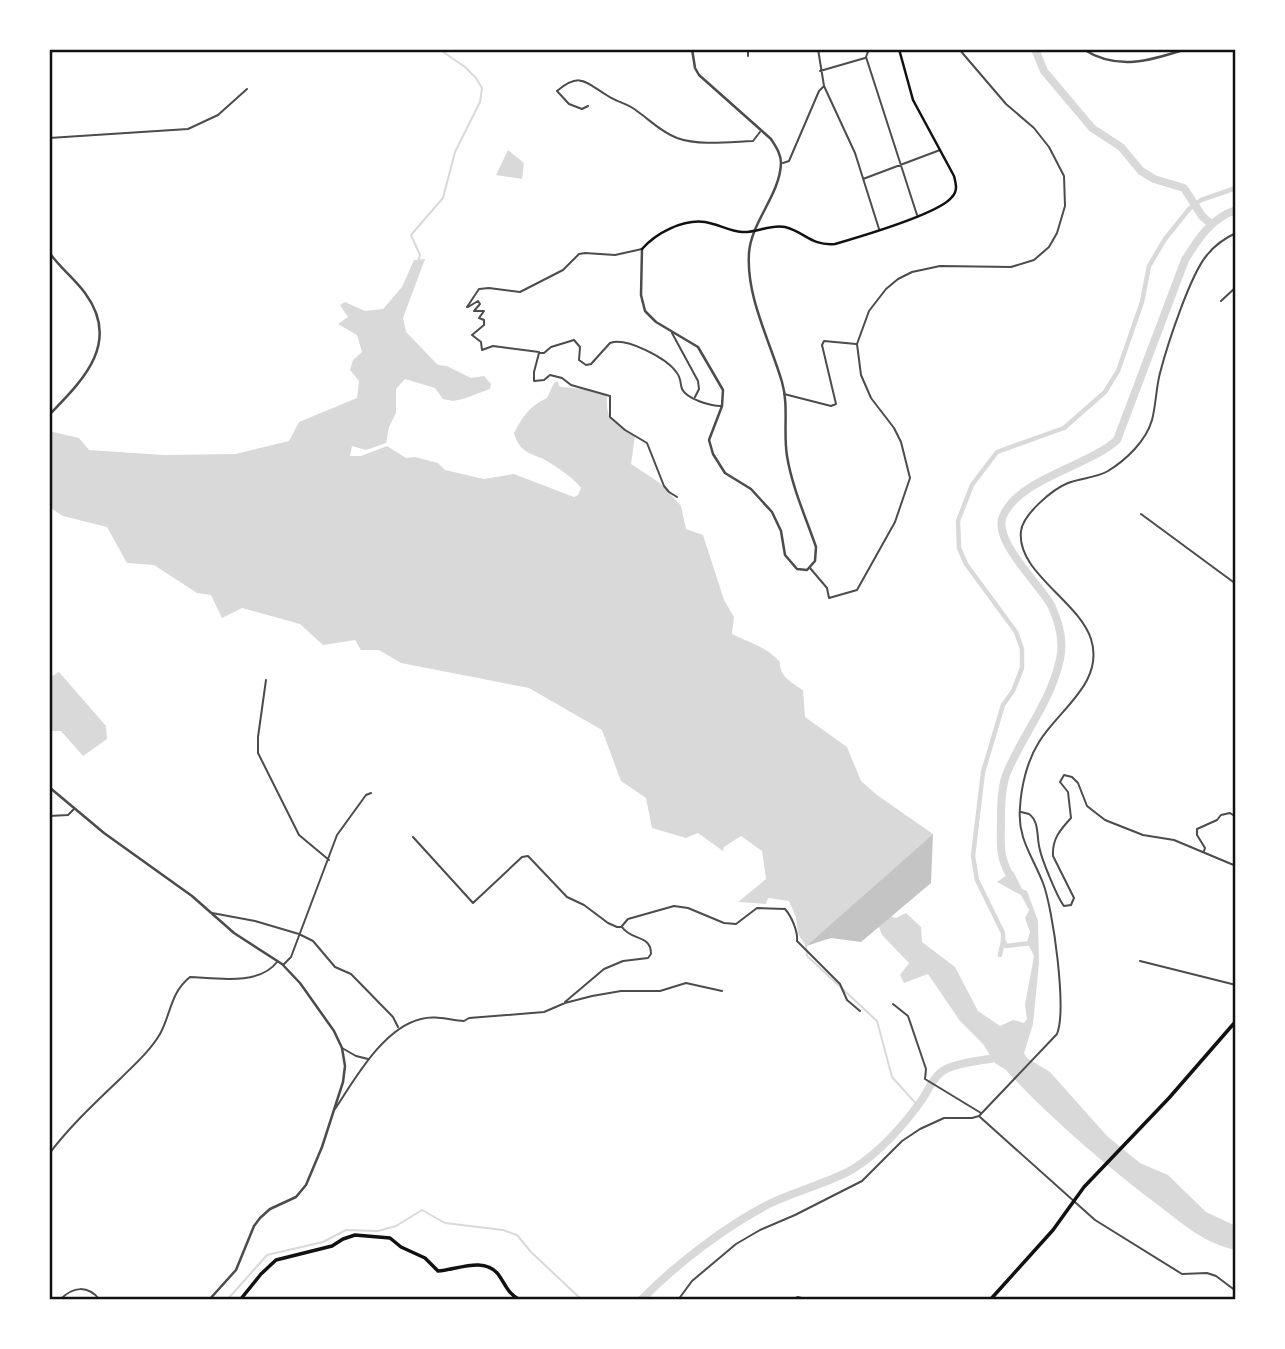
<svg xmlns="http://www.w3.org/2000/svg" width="1285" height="1349" viewBox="0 0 1285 1349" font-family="Ubuntu,sans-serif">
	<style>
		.water { fill: #d9d9d9 }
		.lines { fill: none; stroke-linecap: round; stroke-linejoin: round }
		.stream { stroke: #d9d9d9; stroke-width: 2 }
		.canal { stroke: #d9d9d9; stroke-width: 4.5 }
		.river { stroke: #d9d9d9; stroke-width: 8 }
		.building { fill: #c4c4c4 }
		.minor { stroke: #4c4c4c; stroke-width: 2 }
		.tertiary { stroke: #4c4c4c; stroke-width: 2.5 }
		.secondary { stroke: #111; stroke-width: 2.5 }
		.primary { stroke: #111; stroke-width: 3.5 }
		.neatline { fill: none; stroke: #111; stroke-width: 2.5 }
	</style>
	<rect width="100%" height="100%" fill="#fff"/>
	<path class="water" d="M508,150L524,163L522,179L496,175Z
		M425,259L403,318L406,332L438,365L447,366L471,378L484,376L491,384L490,389L463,399L453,401L443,399L435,388L405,379L396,389V413L389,427L386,443L366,450L352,446L350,456H361L387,446L406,458L415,457L438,463L445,470L484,479L514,474L574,497L578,495L581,488C574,478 552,463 541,458C525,452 519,449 514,433C523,416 530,406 547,398L554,383L558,381L559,386L562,387L582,389L607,396C605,422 616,422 635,436L631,464L660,483L681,506L686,529L703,535L724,600L734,617L732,634C750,643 767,647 780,662C779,676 792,683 803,690L805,717L847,747L861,781L877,795L933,834L806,946L798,934L796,917L789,901L768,898L766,904L738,902L766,879L762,851L741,836L724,847L723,851L698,833L686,838L652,828L646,798L621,781L602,730L529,688L401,663L379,650H361L355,640L323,645L300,624L242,608L222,618L211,595L197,593L154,565L127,563L107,527L63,516L49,507V431L79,438L89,450L164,455L236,454L289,441L299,422L357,398L359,381L350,370L353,360L362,352L357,335L338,324L348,317L340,305L345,302L365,311L383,309L402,287L414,260Z
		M59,672L106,726L107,739L83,756L61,731H49V678Z
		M1013,871L1022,889L1027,891L1038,921L1039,963L1033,1024L1024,1053L1027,1058L1050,1072L1107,1136L1140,1163L1168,1175L1206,1212L1236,1226V1250C1205,1244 1183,1224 1158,1205C1104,1164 1052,1120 1006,1070L995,1063L983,1044L960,1021L928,974L904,983L900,975L909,963L882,935L877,922L888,915L896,918L906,913L921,927L922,942L955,967L978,1011L1000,1026L1013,1020L1024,1023L1027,1019L1025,1005L1034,956L1027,942L1030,932L1025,918L1029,910L1021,895L997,882Z"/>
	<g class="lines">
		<path class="stream" d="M418,262L420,255L411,235L443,198L455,152L480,102L482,88L476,78L465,67L439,49
			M806,945L807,956L877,1021L892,1077L919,1107V1104
			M227,1300L267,1255L323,1242L346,1230L378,1231L396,1226L422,1210L445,1223L503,1230L517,1235L531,1252L582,1300"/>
		<path class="canal" d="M1031,943L1006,946L1003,940V933L977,880L973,856L983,772L1003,705L1013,691L1022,668V649L1016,632L966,564L959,548L958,521L972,485L997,452L1064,428L1105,392L1118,371L1142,302L1149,266L1165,239L1190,208L1201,200L1236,188
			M1000,955L1003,941"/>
		<path class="river" d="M1035,49L1044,71L1092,128L1121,147L1141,171L1154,179L1184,188L1202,216L1211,224
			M1014,883C1000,860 1000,850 1001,822C1001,807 1001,790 1006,775C1022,735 1051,702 1060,659C1064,642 1059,623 1052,607C1041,585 992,541 1003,516C1020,478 1087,467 1117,440L1185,260C1198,239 1211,218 1236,210
			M641,1300C675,1265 726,1226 769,1204C795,1191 829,1183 853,1169C879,1153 904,1125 921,1101C929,1090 934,1074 948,1068C965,1061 982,1061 1000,1057"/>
	</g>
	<path class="building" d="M933,834L931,883L861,942L831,938L806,946Z"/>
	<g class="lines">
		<path class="minor" d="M748,49V56
			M785,49V51
			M818,49L824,86L855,153L879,229
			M869,49L866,57L917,215
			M820,71L865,58
			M588,106L582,109L569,104L557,91C581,71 586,83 608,96C617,102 629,104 637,111C651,121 661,132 677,138C700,146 729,142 753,141L760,132
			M49,138L188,129L218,115L247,89
			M783,163L789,161L819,91L823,87
			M863,179L940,150
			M1221,301L1236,287
			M467,307L479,289L489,288L520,292L563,270L579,254L585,253L615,255L642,249
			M468,307L478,301L480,304L474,311H484L479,318L484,320V325L472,335L481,342L482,350L493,346L539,352
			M672,333L698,381L699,389L695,397
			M784,394L831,406L836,404L822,345L824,341L856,344
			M677,497L669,492L664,486L647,443L625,430L610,417V396L571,385L562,378L550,375L544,380L534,381V372L539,353H544L551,347L574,340L580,347L579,360L586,365L591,364L610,343C626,337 667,358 677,373C681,378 680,383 682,389C687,399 710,406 721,406
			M1141,514L1236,584
			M810,568L827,588L829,598L857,590L895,522L910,478L901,442L894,428L871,398L861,375L857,344L869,311L886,289L898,279L912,272L940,266L1011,267L1034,260L1049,247L1057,233L1065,206L1064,176L1049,147L1034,128L1006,104L959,49
			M266,680L258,737V753L299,835L329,860
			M1021,812L1029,814C1040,822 1036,837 1040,850C1042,860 1058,899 1064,906L1071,905L1074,898L1053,856C1052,839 1060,830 1071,818L1068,792L1060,782L1064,775L1072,777L1078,783L1087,806L1105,820L1143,835L1174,840L1236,866
			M49,816L68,815L74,809
			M413,837L473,903L522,857L528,856L567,897L584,905L608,923L617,927H622C631,941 651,934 651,954L648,958L623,961L604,969L565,1002
			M1204,851L1205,848L1197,835V829L1217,820L1221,815L1230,813L1236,817
			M212,913L255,921L299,934L313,941L335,967L351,974L393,1017L398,1027
			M622,926L628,919L674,906L688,908L724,923L736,924L757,908L785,909C792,917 798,932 797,941L840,984L847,1000L860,1011
			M1140,961L1236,985
			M284,964L291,957L337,835L366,795L371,793
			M893,1004L908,1016L926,1069L925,1079L981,1113
			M342,1048L356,1056L368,1059
			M335,1109C355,1079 383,1028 421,1019C435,1015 449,1020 464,1021L469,1018L544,1012L565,1003L592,996L621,991H660L686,983L722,991
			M980,1117L1095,1220L1182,1274L1207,1273L1216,1276L1236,1291
			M49,1154C70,1126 95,1103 120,1079C134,1065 150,1051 160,1034C171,1014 170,993 190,977C215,978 259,986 277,962
			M60,1300C73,1286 88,1285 100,1300
			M678,1300L692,1281L736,1244L760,1230L795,1215L862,1181L902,1141L920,1129L944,1118H972L979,1116L1057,1034C1067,1009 1053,909 1043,883C1033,857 1017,838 1020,808C1021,787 1027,761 1039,742C1058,710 1105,683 1091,639C1079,601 1016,572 1021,531C1023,514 1053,489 1068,483C1080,478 1096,478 1108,471C1126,460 1146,441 1152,420C1156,405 1156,388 1160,373C1167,346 1190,275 1207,255C1215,245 1225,238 1236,233
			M791,1300L798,1297L809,1300"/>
		<path class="tertiary" d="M1083,49C1117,71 1150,61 1186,49
			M642,249L641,295L645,311L656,322L698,347L723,390L722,406L709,440L713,454L725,473L751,489L772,512L781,531L785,555L797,569L807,570L815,561L816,547C806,518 792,487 787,456C783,431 789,406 782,382C770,341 746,297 749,253C751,222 780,195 781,163C781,154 776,147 771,139L699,75L695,68L692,49
			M49,252C59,267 74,278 85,293C122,343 82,381 49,415
			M49,787L104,833L192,896L234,933L282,964L300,983L334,1031L342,1048L345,1066L343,1082L322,1147L306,1185L296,1197L270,1209L260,1218L254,1226L236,1270L209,1300"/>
		<path class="secondary" d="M642,249C656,233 683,219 705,222C718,224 729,231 742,232C757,233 770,224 785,227C805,232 811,246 835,244C859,237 939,214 952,197C958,191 956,184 954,176L913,100L899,49"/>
		<path class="primary" d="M240,1300L261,1274L276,1260L332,1246L343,1239L355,1235L390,1238L401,1247L425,1258L438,1271C456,1270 484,1256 498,1274C506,1285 507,1293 520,1300
			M990,1300L1053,1230L1084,1187L1169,1098L1236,1021"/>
	</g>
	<rect width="1285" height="1349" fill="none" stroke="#ffffff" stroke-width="102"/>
	<rect x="51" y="51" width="1183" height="1247" class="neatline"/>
</svg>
